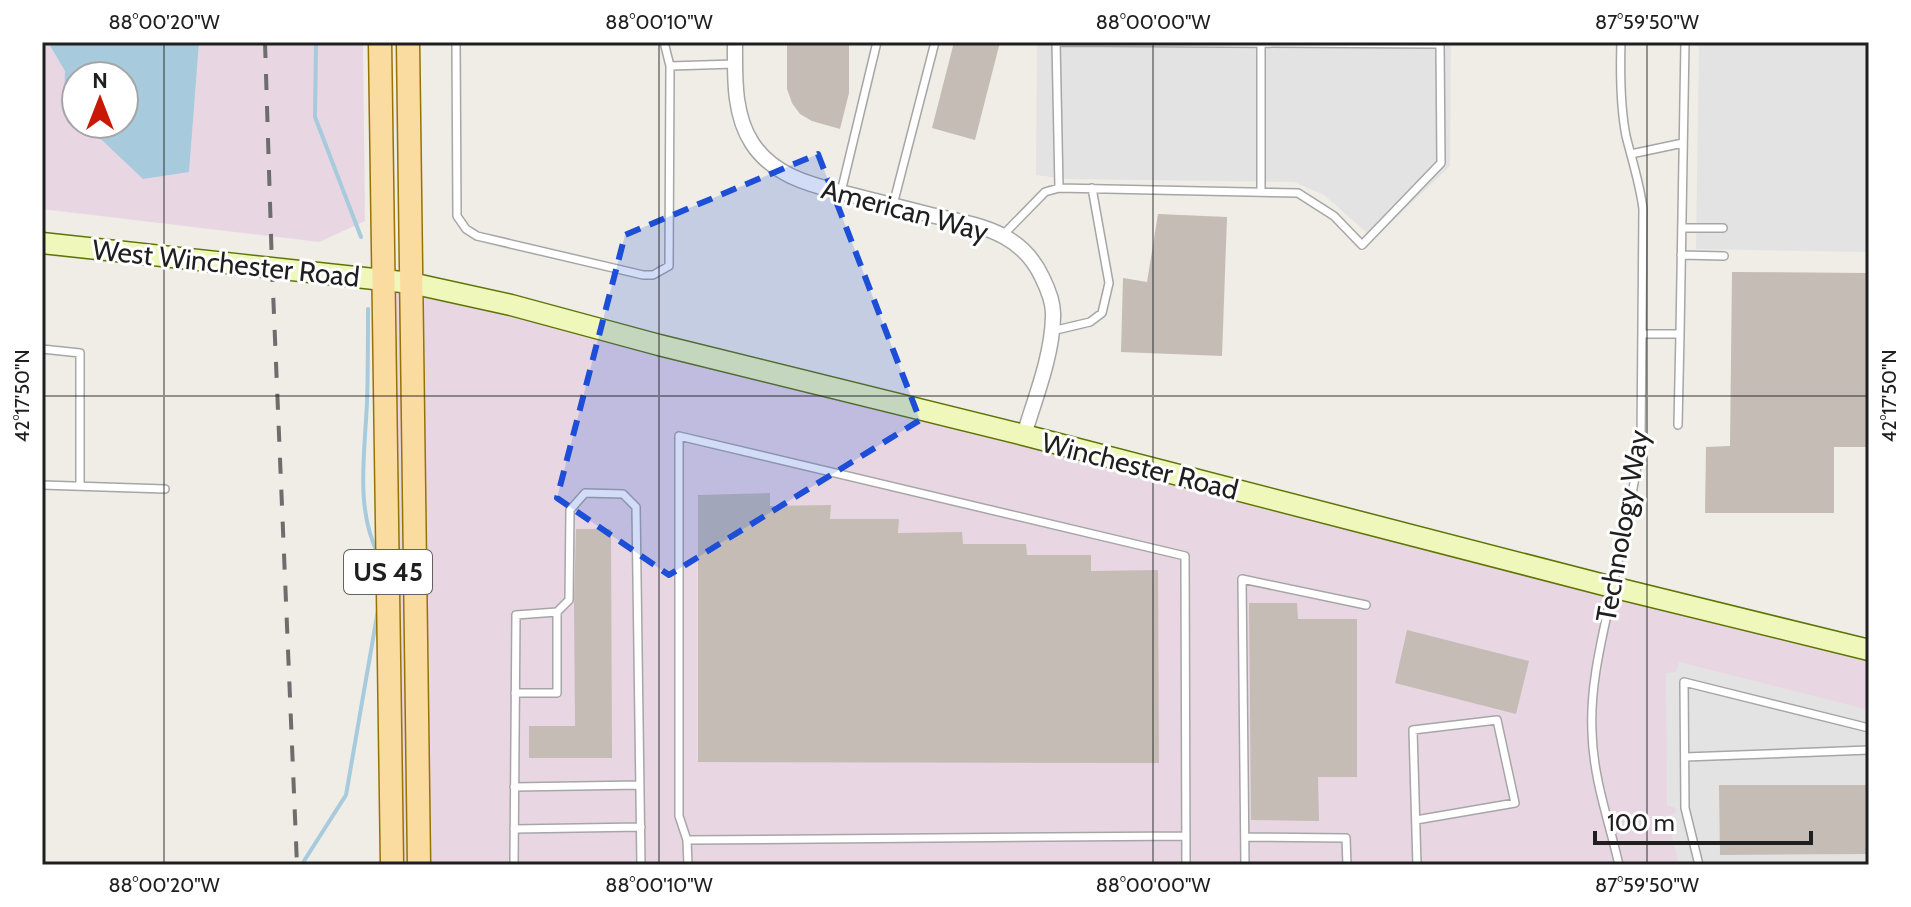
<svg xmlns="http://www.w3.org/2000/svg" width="1911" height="907" viewBox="0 0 1911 907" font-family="Cabin,sans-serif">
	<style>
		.industrial { fill: #e8d7e3; fill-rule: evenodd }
		.parking { fill: #e3e3e3 }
		.water { fill: #a7cbdc }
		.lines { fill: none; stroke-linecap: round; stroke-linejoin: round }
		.stream { stroke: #a7cbdc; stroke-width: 4 }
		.building { fill: #c4bcb5 }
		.lane-casing { stroke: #a6a6a6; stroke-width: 10 }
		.street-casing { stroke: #a6a6a6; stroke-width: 17 }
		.secondary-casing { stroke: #5e7407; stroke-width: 23 }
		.primary-casing { stroke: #967304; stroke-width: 25 }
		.lane { stroke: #fff; stroke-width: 7 }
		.street { stroke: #fff; stroke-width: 14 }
		.secondary { stroke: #eff8ba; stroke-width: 20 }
		.primary { stroke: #fadba0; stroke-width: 22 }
		.rail { stroke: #6d6d6d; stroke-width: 4; stroke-dasharray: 16 16; stroke-linecap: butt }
		.marked { fill: #1d4ed8; fill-opacity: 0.2; stroke: #1d4ed8; stroke-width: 6; stroke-dasharray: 16 10; stroke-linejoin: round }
		.ticks { fill: none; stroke: #1f1f1f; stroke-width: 2; stroke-opacity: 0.45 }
		.labels { text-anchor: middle; stroke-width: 6; stroke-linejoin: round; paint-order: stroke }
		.shield { fill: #fff; stroke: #626262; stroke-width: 2 }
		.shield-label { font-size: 26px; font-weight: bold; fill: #1f1f1f }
		.street-label { font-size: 28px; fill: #1f1f1f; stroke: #fff }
		.neatline { fill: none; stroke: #1f1f1f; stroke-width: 3 }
		.ticks-label { font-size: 20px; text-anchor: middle; fill: #1f1f1f }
	</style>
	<rect width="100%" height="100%" fill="#efede5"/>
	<path class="industrial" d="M42,42H363L365,221L319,242L42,209ZM76,76H124V124H76Z
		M396,288L454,293L1869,650V865H400Z"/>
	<path class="parking" d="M1037,42H1451L1450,166L1374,239L1324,195L1294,182L1068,179L1036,175Z
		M1699,42H1869V252L1696,249Z
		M1679,662L1869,710V865H1679L1667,816L1677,812L1674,807L1667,806L1666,673L1676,672Z"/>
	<path class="water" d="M48,42H199L189,172L143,179L85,124H124V76H76V114L64,101L65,71Z"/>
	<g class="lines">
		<path class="stream" d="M316,42L315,117L361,237
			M368,309C368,340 368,371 367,402C365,452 355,508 378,554
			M304,861L346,795L378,610"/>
	</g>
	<path class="building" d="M787,42H849V93L840,129L812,121L800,114L792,103L787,89Z
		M954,42H1000L975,140L932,128Z
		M1158,214L1227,217L1222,356L1121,352L1123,278L1147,282Z
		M1732,272L1869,273V447H1834V513H1705L1706,447L1730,446Z
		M770,493V506L831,505L830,519H899L898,533L962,532L963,544H1026L1027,555H1091V571L1158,570L1159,763L698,762V495Z
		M576,529H611L612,758H529V726H575L574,604Z
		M1249,603H1297L1298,619H1357V777H1318L1319,821L1251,820Z
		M1407,630L1529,661L1516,714L1395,683Z
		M1719,785H1869V854L1720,855Z"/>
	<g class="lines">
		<defs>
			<path id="lane" d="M456,42L457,216L466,229L477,236L643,275H653L669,266L670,66L664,42
				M670,66L735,64
				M1631,154L1683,143
				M841,192L877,42
				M1261,192V43
				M893,205L935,42
				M1682,228H1723
				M1002,236L1045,192L1059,188L1298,193L1334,216L1362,245L1441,163L1440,44L1056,42L1059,188
				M1681,255L1724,256
				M1052,331L1090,322L1102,313L1109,283L1092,188
				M1642,334H1680L1678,425
				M1680,334L1685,42
				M42,349L80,353V486
				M42,485L165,489
				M515,693H557V612
				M1685,757L1869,750
				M514,787L640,785
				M1416,820L1515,803L1497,720L1413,730L1417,865
				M514,829L641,827
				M1245,837L1346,838L1347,865
				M687,840L1186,836
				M514,865L516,615L557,612L569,600L570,510L585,493L623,494L636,507L641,865
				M688,865L687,840L679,816V436L1185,556L1186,865
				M1245,865L1242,579L1366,605
				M1619,865C1609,821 1593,778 1592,732C1590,691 1599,651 1608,610C1619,554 1633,498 1641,441L1643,209C1640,184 1632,160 1626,136C1620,105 1620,74 1621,42
				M1699,865L1685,808L1684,682L1869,728"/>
			<path id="street" d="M735,42C735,75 733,114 752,143C772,174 807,184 840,192C872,200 903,208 935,216C958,221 983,225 1005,237C1021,246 1034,260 1042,277C1048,289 1054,303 1053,317C1052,357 1035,398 1024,435"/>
			<path id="secondary" d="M42,243L411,283L511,305L659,345L1024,435L1612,587L1869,650"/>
			<path id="primary" d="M380,42L392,865
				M408,42L419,865"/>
		</defs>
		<use href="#lane" class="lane-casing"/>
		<use href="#street" class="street-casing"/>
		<use href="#secondary" class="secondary-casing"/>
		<use href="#primary" class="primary-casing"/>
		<use href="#lane" class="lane"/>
		<use href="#street" class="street"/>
		<use href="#secondary" class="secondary"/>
		<use href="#primary" class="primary"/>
		<path class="rail" d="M265,42L272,267L297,865"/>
	</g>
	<path class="marked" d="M818,154L920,420L669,575L557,498L625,235Z"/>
	<path class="ticks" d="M164,42V865M659,42V865M1153,42V865M1647,42V865M42,396H1869"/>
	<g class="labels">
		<rect class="shield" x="344" y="550" width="88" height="44" rx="6"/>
		<g class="shield-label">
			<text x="388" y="581">US 45</text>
		</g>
		<g class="street-label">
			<text transform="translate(905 210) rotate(15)" y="10">American Way</text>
			<text transform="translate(226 263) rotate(6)" y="10">West Winchester Road</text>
			<text transform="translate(1140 466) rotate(14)" y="10">Winchester Road</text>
			<text transform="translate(1622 526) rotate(-80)" y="10">Technology Way</text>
		</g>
	</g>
	<rect width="1911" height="907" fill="none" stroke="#ffffff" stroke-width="88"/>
	<g transform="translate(100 100)"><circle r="38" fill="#ffffff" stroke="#a5a5a5" stroke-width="2"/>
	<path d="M0-6L14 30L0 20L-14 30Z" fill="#c91805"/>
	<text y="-12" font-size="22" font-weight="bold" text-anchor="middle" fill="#1f1f1f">N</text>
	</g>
	<path d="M1595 831v12h216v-12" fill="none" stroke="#1f1f1f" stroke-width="4"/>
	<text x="1607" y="831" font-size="24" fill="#1f1f1f" stroke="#ffffff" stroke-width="6" paint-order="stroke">100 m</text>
	<rect x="44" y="44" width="1823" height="819" class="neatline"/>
	<g class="ticks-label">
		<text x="164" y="29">88°00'20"W</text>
		<text x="659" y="29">88°00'10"W</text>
		<text x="1153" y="29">88°00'00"W</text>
		<text x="1647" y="29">87°59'50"W</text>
		<text transform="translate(22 396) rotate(-90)" y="7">42°17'50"N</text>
		<text transform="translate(1889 396) rotate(-90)" y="7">42°17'50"N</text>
		<text x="164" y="892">88°00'20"W</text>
		<text x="659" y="892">88°00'10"W</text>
		<text x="1153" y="892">88°00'00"W</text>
		<text x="1647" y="892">87°59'50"W</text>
	</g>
</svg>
